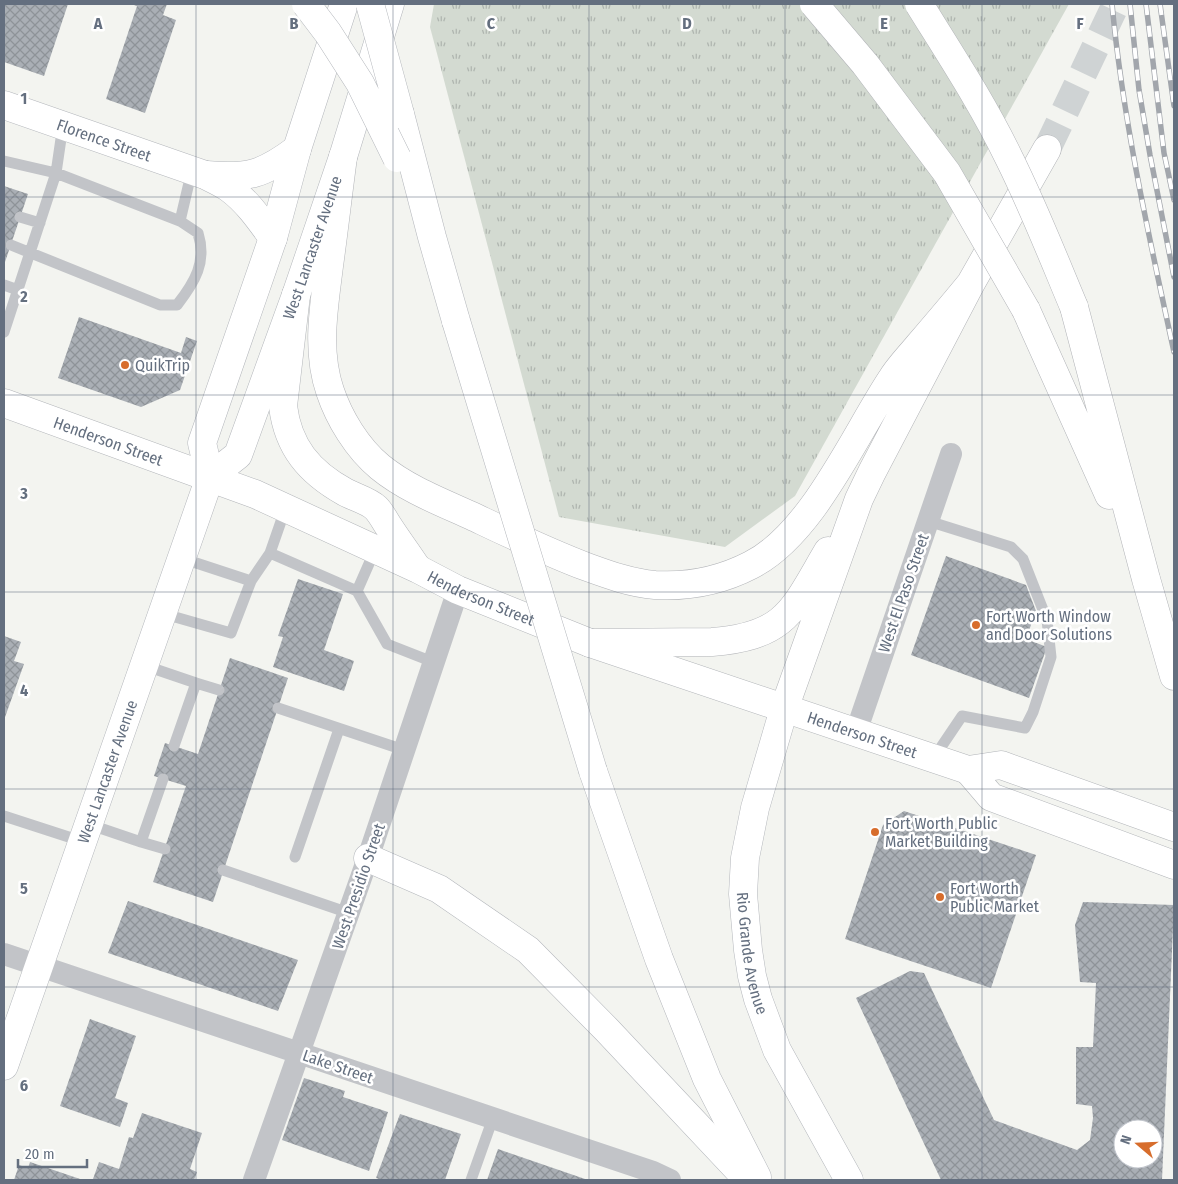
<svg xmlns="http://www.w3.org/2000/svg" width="1178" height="1184" viewBox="0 0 1178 1184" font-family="'Fira Sans Condensed',sans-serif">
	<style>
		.grass { fill: url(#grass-tufts) }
		.building { fill: url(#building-cross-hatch); fill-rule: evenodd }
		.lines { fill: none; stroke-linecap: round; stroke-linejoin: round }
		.highway-tunnel { stroke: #cfd3d4; stroke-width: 28; stroke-dasharray: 28 14; stroke-linecap: butt }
		.secondary-casing { stroke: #b4b7bc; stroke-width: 29 }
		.primary-casing { stroke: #b2b5b9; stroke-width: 29 }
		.highway-casing { stroke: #b2b4b8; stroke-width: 29 }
		.lane { stroke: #c2c4c8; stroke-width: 11 }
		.street { stroke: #c2c4c8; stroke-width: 22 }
		.secondary { stroke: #fff; stroke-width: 28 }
		.primary { stroke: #fff; stroke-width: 28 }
		.highway { stroke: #fff; stroke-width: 28 }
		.rail-casing { stroke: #a2a6ac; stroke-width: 5.5 }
		.rail { stroke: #fff; stroke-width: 4; stroke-dasharray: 11; stroke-linecap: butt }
		.secondary-bridge-casing { stroke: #b4b7bc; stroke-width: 29; stroke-linecap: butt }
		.highway-bridge-casing { stroke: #b2b4b8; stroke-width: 29; stroke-linecap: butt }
		.secondary-bridge { stroke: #fff; stroke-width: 28 }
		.highway-bridge { stroke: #fff; stroke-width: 28 }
		.grid { fill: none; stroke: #646f7f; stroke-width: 1; stroke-opacity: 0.55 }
		.poi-dot { fill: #d76d2c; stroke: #fff; stroke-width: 2 }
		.labels { text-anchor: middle; stroke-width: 5; stroke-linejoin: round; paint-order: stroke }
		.street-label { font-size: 16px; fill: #646f7f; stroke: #fff }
		.poi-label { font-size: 16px; fill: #646f7f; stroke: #fff; text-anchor: start }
		.grid-label { font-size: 16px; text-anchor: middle; font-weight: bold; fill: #646f7f; stroke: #fff; stroke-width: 5; stroke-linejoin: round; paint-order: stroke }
	</style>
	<defs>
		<pattern id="grass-tufts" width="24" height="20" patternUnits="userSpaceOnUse" patternTransform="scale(1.25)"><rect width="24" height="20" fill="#d3dad1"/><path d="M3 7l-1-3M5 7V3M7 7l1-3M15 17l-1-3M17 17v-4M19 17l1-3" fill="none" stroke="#afb5af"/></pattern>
		<pattern id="building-cross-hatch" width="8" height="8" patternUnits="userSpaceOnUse" patternTransform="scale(1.25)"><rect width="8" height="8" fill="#aaafb5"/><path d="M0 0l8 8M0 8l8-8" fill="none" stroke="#8e9398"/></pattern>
	</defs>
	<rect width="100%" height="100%" fill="#f3f4f0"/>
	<path class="grass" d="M434,4H1069L795,496L725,547L559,517L430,27Z"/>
	<path class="building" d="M4,4H68L44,76L4,62Z
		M131,4H167L163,15L176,20L145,113L106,99L137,6Z
		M4,186L28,194L4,265Z
		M79,317L181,353L186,337L197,341L180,390L141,407L58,378Z
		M946,556L1026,585L1036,611L1026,639L1047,647L1029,698L911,655Z
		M298,579L343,594L324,650L354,661L344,691L273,667L283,637L278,636Z
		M4,636L21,642L14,661L24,664L4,720Z
		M230,658L288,678L213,902L153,882L186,786L154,776L165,743L198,754Z
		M904,811L1036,855L991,988L845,939L883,825Z
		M128,901L298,960L278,1011L108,953Z
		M1083,902L1174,905L1162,1180H941L856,998L910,971L924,973L994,1120L1077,1150L1090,1140L1093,1118L1092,1106L1076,1104V1047H1093L1096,983L1080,982L1075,925ZM1123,1129H1153V1159H1123Z
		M90,1019L136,1036L115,1098L128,1103L120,1127L60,1106Z
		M304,1078L345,1091L343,1097L388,1112L369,1171L282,1140Z
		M142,1113L202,1133L190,1169L197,1172L194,1180L93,1179L99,1162L119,1169L129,1137L133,1138Z
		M400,1114L461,1134L445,1180H382L376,1178Z
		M498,1149L588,1180H487Z
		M30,1162L83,1180H14L19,1165L28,1168Z"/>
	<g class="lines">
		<path class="highway-tunnel" d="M1047,149L1116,4"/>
		<defs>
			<g id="secondary">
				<path id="s1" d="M4,105L205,175C213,179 222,183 229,188C247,201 260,220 273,238"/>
				<path d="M400,114L432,237L456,321"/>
				<path d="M206,175C248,179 264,174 297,149"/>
				<path d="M210,477L202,443L273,238L297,149L344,4"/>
				<path id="s2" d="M784,709L755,808L745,858L743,894L748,950L752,976L758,999L777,1050L849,1180"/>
				<path d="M593,771L659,959L707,1079L757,1177"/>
				<path d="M368,858L439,889L528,950L607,1030L748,1180"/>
				<path id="s3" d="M4,1066L210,477L238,455L296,295L343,157L390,4"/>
			</g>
			<g id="primary">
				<path d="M296,295L283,406C288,447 309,472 345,492C354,497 369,501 376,508C381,513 385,521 389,527C398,541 408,554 417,568"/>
				<path id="s4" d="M4,403L255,494L418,569L458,590L590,643L968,770L1001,765L1174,827"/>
				<path d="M968,770L991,797L1174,865"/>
			</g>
			<path id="highway" d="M343,157C338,194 334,230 329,266C324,307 316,350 330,391C339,418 357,448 380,467C407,489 441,502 472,516C510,534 547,552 587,567C609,575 631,583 655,585C688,587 722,580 751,565C812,534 854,436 891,380C898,368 909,357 918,346C936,325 954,304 971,283
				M1074,307L1146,579L1174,676
				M1026,310L1109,495
				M590,643L712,642C787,636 793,610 828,551
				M784,709L859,499L872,472L971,283L1047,149"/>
		</defs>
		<use href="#secondary" class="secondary-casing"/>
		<use href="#primary" class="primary-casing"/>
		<use href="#highway" class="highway-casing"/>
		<path class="lane" d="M4,161L56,173L4,332
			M20,217L40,223
			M180,221L192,170
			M11,245L160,305H177C195,282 207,262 198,233L180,221L56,173L63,125
			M4,285L18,290
			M286,507L270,553L357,591L387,644L433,662
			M928,521L1011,547L1023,559L1047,620L1051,657L1033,712L1025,728L962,716L933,759
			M181,558L251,581L270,553
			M357,591L375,550
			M161,613L231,633L251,581
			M143,665L196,683L174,746
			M196,683L219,690
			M278,708L404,750
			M4,816L81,841
			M88,824L141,842L163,779
			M141,842L165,849
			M295,857L339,729
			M223,870L349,913
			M471,1180L493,1118"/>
		<path class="street" d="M856,732L951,454
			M4,954L653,1172L670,1180
			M254,1180L368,858L458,590"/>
		<use href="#secondary" class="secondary"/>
		<use href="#primary" class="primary"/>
		<use href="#highway" class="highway"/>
		<defs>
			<path id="rail" d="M1112,4C1123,121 1149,237 1174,352
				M1130,4L1139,90L1150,155L1174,277
				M1146,4L1164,153L1174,200
				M1160,4L1174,106"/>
		</defs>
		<use href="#rail" class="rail-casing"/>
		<use href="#rail" class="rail"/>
		<defs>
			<path id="secondary-bridge" d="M306,4L328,33L360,83L397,158
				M370,4L400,114
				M456,321L593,771"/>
			<path id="highway-bridge" d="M814,4L865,64L947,173L1026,310
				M919,4C950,54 983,104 1009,158C1033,206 1053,257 1074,307"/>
		</defs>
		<use href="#secondary-bridge" class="secondary-bridge-casing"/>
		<use href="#highway-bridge" class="highway-bridge-casing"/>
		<use href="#secondary-bridge" class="secondary-bridge"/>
		<use href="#highway-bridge" class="highway-bridge"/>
	</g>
	<path class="grid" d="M196,4V1180M393,4V1180M589,4V1180M785,4V1180M982,4V1180M4,197H1174M4,395H1174M4,592H1174M4,789H1174M4,987H1174"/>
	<g class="poi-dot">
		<circle cx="125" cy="365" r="5"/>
		<circle cx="976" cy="625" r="5"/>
		<circle cx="875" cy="832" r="5"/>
		<circle cx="940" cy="897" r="5"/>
	</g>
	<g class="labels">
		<g class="street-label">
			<text dy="6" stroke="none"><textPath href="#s1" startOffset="106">Florence Street</textPath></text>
			<text dy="6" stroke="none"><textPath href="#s3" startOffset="880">West Lancaster Avenue</textPath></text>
			<text dy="6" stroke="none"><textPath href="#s4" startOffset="111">Henderson Street</textPath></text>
			<text transform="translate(903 593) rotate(-71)" y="6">West El Paso Street</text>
			<text dy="6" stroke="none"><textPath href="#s4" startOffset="516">Henderson Street</textPath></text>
			<text dy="6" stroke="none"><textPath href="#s4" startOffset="921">Henderson Street</textPath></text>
			<text dy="6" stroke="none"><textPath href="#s3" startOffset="312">West Lancaster Avenue</textPath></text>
			<text transform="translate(358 886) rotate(-71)" y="6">West Presidio Street</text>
			<text dy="6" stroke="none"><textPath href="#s2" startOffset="250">Rio Grande Avenue</textPath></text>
			<text transform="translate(338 1066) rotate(19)" y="6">Lake Street</text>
		</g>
		<g class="poi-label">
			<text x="135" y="371">QuikTrip</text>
			<text x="986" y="622">Fort Worth Window<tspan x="986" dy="18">and Door Solutions</tspan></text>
			<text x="885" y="829">Fort Worth Public<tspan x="885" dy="18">Market Building</tspan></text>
			<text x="950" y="894">Fort Worth<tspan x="950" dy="18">Public Market</tspan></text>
		</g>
	</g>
	<g class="grid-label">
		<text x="98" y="29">A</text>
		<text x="294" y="29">B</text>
		<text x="491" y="29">C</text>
		<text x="687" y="29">D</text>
		<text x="884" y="29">E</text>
		<text x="1080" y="29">F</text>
		<text x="24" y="104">1</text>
		<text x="24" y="302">2</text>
		<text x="24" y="499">3</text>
		<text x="24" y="696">4</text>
		<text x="24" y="894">5</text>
		<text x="24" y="1091">6</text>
	</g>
	<rect width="1178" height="1184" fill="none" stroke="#646f7f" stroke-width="10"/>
	<g transform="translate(1138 1144) rotate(289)"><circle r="24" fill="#ffffff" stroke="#c1c5cc"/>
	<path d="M0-4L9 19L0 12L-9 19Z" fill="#d76d2c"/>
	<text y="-8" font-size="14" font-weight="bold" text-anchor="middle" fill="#646f7f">N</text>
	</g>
	<path d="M18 1159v8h69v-8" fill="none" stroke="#646f7f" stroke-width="2.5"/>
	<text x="25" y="1159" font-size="15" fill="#646f7f" stroke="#ffffff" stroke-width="4" paint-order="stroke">20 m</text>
</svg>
